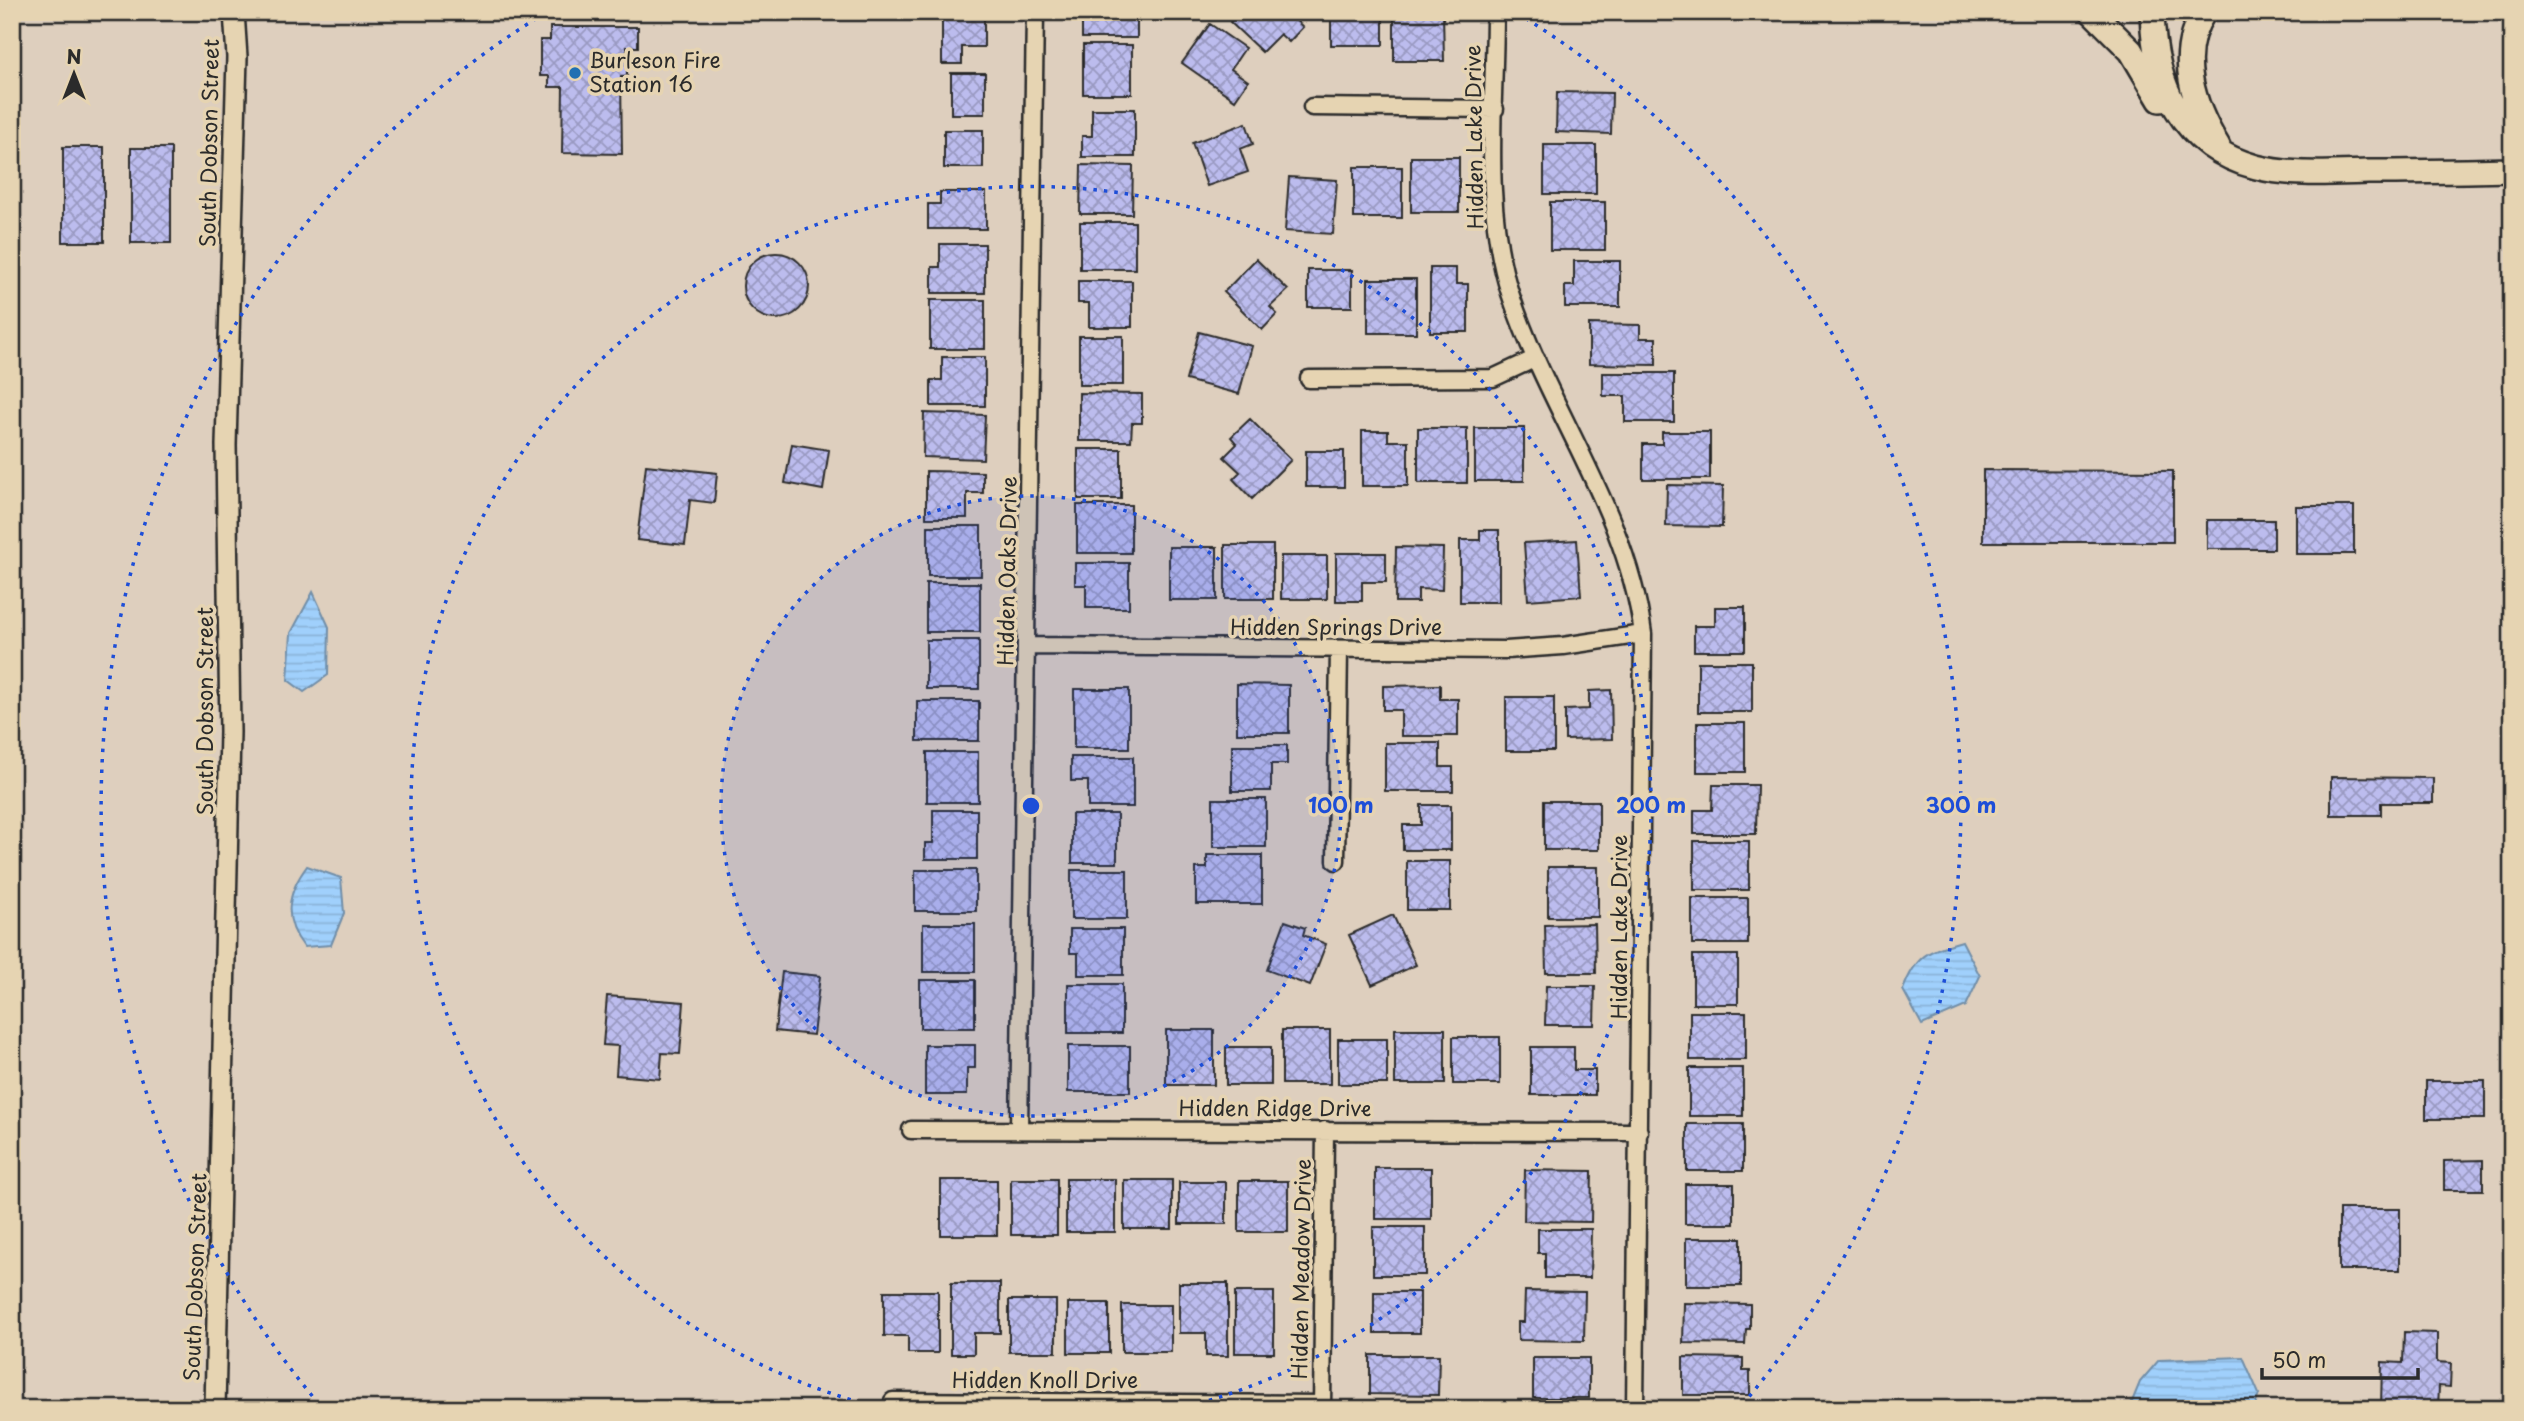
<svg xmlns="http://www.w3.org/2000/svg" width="2524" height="1421" viewBox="0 0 2524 1421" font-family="'Playpen Sans',sans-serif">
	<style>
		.water { fill: url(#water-rules); stroke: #718ea8; stroke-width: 2 }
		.building { fill: url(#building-cross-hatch); stroke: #2b2b2b; stroke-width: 2 }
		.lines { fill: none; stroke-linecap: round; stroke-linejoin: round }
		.minor-casing { stroke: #2b2b2b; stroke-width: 21 }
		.tertiary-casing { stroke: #2b2b2b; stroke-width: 24 }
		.secondary-casing { stroke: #2b2b2b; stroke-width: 28 }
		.minor { stroke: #e6d4b2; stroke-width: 16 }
		.tertiary { stroke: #e6d4b2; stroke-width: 19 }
		.secondary { stroke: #e6d4b2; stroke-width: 23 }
		.ring { fill: none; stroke: #1d4ed8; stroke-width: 3.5; stroke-dasharray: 3.5 7 }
		.poi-dot { fill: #1f6fb2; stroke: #e6d4b2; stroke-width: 2.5 }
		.labels { text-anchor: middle; stroke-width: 7; stroke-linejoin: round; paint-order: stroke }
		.poi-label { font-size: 21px; fill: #2b2b2b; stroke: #e6d4b2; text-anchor: start }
		.street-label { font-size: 21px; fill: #2b2b2b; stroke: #e6d4b2 }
		.centre { fill: #1d4ed8; stroke: #e6d4b2; stroke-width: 3.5 }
		.ring-label { font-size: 21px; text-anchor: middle; font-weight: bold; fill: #1d4ed8; stroke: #e6d4b2; stroke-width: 7; stroke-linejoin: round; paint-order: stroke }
	</style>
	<defs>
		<pattern id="water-rules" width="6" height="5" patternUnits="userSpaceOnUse" patternTransform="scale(1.75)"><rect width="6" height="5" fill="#a0d0fc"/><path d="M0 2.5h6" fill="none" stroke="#8ab3d8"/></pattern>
		<pattern id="building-cross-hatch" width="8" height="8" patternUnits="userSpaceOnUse" patternTransform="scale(1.75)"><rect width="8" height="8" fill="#bcbcee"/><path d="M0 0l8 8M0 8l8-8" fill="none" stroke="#9999c1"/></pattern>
	</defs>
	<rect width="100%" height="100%" fill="#decfbe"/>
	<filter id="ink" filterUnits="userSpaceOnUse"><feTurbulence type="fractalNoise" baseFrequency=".0143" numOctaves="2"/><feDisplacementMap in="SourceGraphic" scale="14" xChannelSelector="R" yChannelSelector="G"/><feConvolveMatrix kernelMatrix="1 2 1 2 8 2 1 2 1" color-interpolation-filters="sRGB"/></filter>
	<g filter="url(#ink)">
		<path class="water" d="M313,592L329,627L328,675L304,692L288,680L291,633Z
			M307,866L341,878L344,913L331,945L304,947C282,919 287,893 307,866Z
			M1962,941L1980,976L1966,1006L1922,1025L1903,990C1916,955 1927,951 1962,941Z
			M2243,1357L2259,1394L2254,1409H2134L2131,1404L2140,1382L2159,1360Z"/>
		<path class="building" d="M942,12H984V47H962V64H942Z
			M1095,12H1137V38H1082V18H1095Z
			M1240,12H1287L1303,27L1289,42L1280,34L1262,52L1230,22Z
			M1331,12H1383V45H1331Z
			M1394,12H1443L1444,61H1394Z
			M1210,24L1245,48L1231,69L1248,81L1235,100L1182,63Z
			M550,27H638V47H627V77H621L622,154L562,153L563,87H549V76H540V40H550Z
			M1083,45H1132V94H1083Z
			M951,73H985V114H951Z
			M1557,92L1612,93L1611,134L1556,132Z
			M1092,109H1135V157H1082V136H1092Z
			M1246,123L1253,144L1240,149L1248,172L1207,186L1192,143Z
			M944,130H983V168H944Z
			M1544,145H1596V194H1544Z
			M63,147H104V242H63Z
			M131,148H171V243H131Z
			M1411,157H1459V212H1411Z
			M1081,165L1133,166L1132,214H1080Z
			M1354,167H1402V218H1354Z
			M1289,177L1337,180L1333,234L1285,231Z
			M940,192H986V229H928V204H940Z
			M1550,202H1605V250H1550Z
			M1080,222H1135V269H1080Z
			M940,244H985V293H932V267H940Z
			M743 286a33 33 0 1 1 66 0a33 33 0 1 1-66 0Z
			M1256,259L1288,290L1270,307L1277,314L1262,330L1224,292Z
			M1574,261H1620V307H1565V286H1574Z
			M1430,268H1456V284H1468V332H1430Z
			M1308,270H1352V307H1308Z
			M1368,279H1416V333H1368Z
			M1078,281H1132V327H1089V303H1078Z
			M930,300H985V349H930Z
			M1589,324L1640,325V338H1656V365L1589,364Z
			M1199,332L1252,346L1239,394L1186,380Z
			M1079,336H1123V385H1079Z
			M942,357H985V406H931V380H942Z
			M1603,373H1674V422H1625V396H1603Z
			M1079,393L1142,394V423H1132L1131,441H1079Z
			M924,413L985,415L983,459L923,457Z
			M1250,419L1291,460L1252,499L1233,479L1240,472L1224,457L1237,444L1231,437Z
			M1418,428H1467V483H1418Z
			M1475,428H1524V481H1475Z
			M1362,431H1388V441H1408V486H1362Z
			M1662,432H1710V479H1643V444H1662Z
			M792,444L829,450L823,490L785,483Z
			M1078,449H1121V499H1078Z
			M1306,451H1344V487H1306Z
			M646,465L717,473L714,503L690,500L685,545L637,540Z
			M1983,470L2173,471V542H1983Z
			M926,471L983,472V493H967V518H926Z
			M1667,485L1723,486L1722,527L1666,526Z
			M1077,505H1131V553H1077Z
			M2296,506H2354V554H2296Z
			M2207,520H2274V549H2207Z
			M928,526H981V576H928Z
			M1480,530H1499V602H1460V540H1480Z
			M1577,540L1581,596L1528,600L1524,543Z
			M1225,545H1273V599H1225Z
			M1169,547H1217V600H1169Z
			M1396,547L1443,548L1442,590L1418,589V602H1395Z
			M1336,553H1386V582H1362V601H1336Z
			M1281,556H1327V599H1281Z
			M1075,563H1129V608H1086V585H1075Z
			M926,583H980V632H926Z
			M1715,607H1745V651H1694V626H1715Z
			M926,640H979V689H926Z
			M1698,662H1752V712H1698Z
			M1237,684L1289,685V733H1237Z
			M1440,685V699H1458V736H1401V710H1383V686Z
			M1074,689H1129V748H1074Z
			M1611,690L1612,739L1565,740V710L1589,709V691Z
			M1506,697H1554V751H1506Z
			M917,701H979V741H917Z
			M1697,723H1745V772H1697Z
			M1385,743H1440V767H1453V791H1385Z
			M1232,745H1287V764H1271V791H1232Z
			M927,752H978V802H927Z
			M1071,757H1133V807H1088V781H1071Z
			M2331,777L2433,778V803H2381V815H2331Z
			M1713,785H1757L1756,834H1694V810H1712Z
			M1213,799H1266V847H1213Z
			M1544,801H1599V850H1544Z
			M1421,805H1451V850H1403V825H1421Z
			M933,810H977V859H925V843H933Z
			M1072,814H1117V863H1072Z
			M1694,841H1749V890H1694Z
			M1207,855H1262V904H1196V868H1207Z
			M1407,861H1450V910H1407Z
			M1548,867H1598V917H1548Z
			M915,870H976V911H915Z
			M1071,870H1127V919H1071Z
			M1692,898H1748V944H1692Z
			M1393,915L1416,965L1372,985L1349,935Z
			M1285,921L1305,928L1303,935L1326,944L1310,986L1267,970Z
			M923,924H975V972H923Z
			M1595,924L1596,973H1546L1545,925Z
			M1070,929H1123V975H1078V953H1070Z
			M1693,955H1738V1004H1693Z
			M782,972L820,976L813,1035L775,1031Z
			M920,980H975V1028H920Z
			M1068,984H1122V1033H1068Z
			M1546,986H1595L1594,1025H1545Z
			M607,996L684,1002L680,1054L662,1053L660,1079L616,1075L618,1046L603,1045Z
			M1690,1012H1746V1060H1690Z
			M1395,1029H1445V1084H1395Z
			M1166,1030H1214V1085H1166Z
			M1282,1030H1330V1084H1282Z
			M1453,1037H1500V1084H1453Z
			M1338,1039H1387V1084H1338Z
			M925,1045H975V1068H967V1095H925Z
			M1068,1046H1130V1092H1068Z
			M1226,1047H1271V1085H1226Z
			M1531,1047H1574V1070H1595V1095H1531Z
			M1689,1068H1743V1116H1689Z
			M2426,1081H2485V1119H2426Z
			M1687,1124H1743V1171H1687Z
			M2483,1160V1190H2444V1161Z
			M1375,1168H1431V1219H1375Z
			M1525,1170L1592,1171L1591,1222L1524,1221Z
			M1011,1179H1057V1235H1011Z
			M1066,1179H1115V1232H1066Z
			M941,1180H997V1235H941Z
			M1124,1180H1172V1229H1124Z
			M1239,1181H1288V1232H1239Z
			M1179,1182H1226V1224H1179Z
			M1685,1184H1734V1224H1685Z
			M2339,1209H2400V1270H2339Z
			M1373,1227H1425V1275H1373Z
			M1538,1229H1591L1590,1278H1545V1253H1538Z
			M1686,1238H1741V1286H1686Z
			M951,1283H1000V1333H974V1354H951Z
			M1179,1283H1228V1356H1206V1333H1179Z
			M884,1291H938V1353H908V1336H884Z
			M1525,1291L1585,1292L1584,1341L1518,1340V1322H1524Z
			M1235,1292H1274V1353H1235Z
			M1374,1292H1420V1333H1374Z
			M1009,1300H1056V1352H1009Z
			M1068,1303H1109V1353H1068Z
			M1684,1303L1750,1304V1329H1746L1745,1344L1683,1343Z
			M1122,1305H1171V1352H1122Z
			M2404,1332L2437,1333V1362L2451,1363L2450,1387L2439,1386L2438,1409H2381L2382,1362L2403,1363Z
			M1370,1355H1439L1438,1395L1370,1394Z
			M1683,1357L1743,1358V1371H1750V1395H1683Z
			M1533,1358H1589V1398H1533Z"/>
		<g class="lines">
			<defs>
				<path id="minor" d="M1495,12C1495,103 1482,206 1510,293C1548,410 1627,510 1643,634L1635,1409
					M1312,107L1495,109
					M1309,379L1493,378L1536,358
					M1028,646L1506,650L1563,646L1643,634
					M1336,861L1339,649
					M911,1130L1639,1132
					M1019,1130L1035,12
					M893,1401L1322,1404
					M1322,1409L1325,1130"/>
				<path id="tertiary" d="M215,1409L230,732L226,445L237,57L234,12"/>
				<path id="secondary" d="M2092,12L2131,51L2160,100
					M2152,12C2154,84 2181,147 2256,167C2290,176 2332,173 2368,172C2416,172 2464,171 2512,170
					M2204,12C2175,55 2194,107 2218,146"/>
			</defs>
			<use href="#minor" class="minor-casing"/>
			<use href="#tertiary" class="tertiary-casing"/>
			<use href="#secondary" class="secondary-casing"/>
			<use href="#minor" class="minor"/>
			<use href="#tertiary" class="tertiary"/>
			<use href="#secondary" class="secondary"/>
		</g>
	</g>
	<circle cx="1031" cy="806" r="310" fill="#1d4ed8" fill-opacity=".12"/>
	<g class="ring">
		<circle cx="1031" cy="806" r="310"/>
		<path d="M881 1408A620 620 0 1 1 1181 1408"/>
		<path d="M319 1404A930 930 0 0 1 545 13M1517 13A930 930 0 0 1 1743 1404"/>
	</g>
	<circle class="poi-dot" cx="575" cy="73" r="7"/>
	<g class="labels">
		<g class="poi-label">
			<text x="589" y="68">Burleson Fire<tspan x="589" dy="24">Station 16</tspan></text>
		</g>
		<g class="street-label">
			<text transform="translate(1475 137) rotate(-91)" y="7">Hidden Lake Drive</text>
			<text transform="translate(210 143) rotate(-89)" y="7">South Dobson Street</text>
			<text transform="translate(1008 571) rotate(-89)" y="7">Hidden Oaks Drive</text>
			<text x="1336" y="635">Hidden Springs Drive</text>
			<text transform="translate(206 711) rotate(-90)" y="7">South Dobson Street</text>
			<text transform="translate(1620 927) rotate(-90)" y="7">Hidden Lake Drive</text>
			<text x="1275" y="1116">Hidden Ridge Drive</text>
			<text transform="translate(1302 1269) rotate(-89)" y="7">Hidden Meadow Drive</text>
			<text transform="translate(196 1277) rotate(-88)" y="7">South Dobson Street</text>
			<text x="1045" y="1388">Hidden Knoll Drive</text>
		</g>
	</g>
	<circle cx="1031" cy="806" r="10" class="centre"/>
	<g class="ring-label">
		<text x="1341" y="813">100 m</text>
		<text x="1651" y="813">200 m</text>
		<text x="1961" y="813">300 m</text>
	</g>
	<rect width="2524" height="1421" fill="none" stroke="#e6d4b2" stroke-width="42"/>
	<rect x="21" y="21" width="2482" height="1379" fill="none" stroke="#2b2b2b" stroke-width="2.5" filter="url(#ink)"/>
	<g transform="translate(74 74)" stroke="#e6d4b2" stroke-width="5" paint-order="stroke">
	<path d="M0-5L12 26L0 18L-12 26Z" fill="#2b2b2b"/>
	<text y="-10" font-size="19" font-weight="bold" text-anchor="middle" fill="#2b2b2b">N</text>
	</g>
	<path d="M2262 1368v10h156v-10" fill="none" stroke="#2b2b2b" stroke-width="3.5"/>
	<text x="2272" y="1368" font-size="21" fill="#2b2b2b" stroke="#e6d4b2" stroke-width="5" paint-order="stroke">50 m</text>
</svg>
